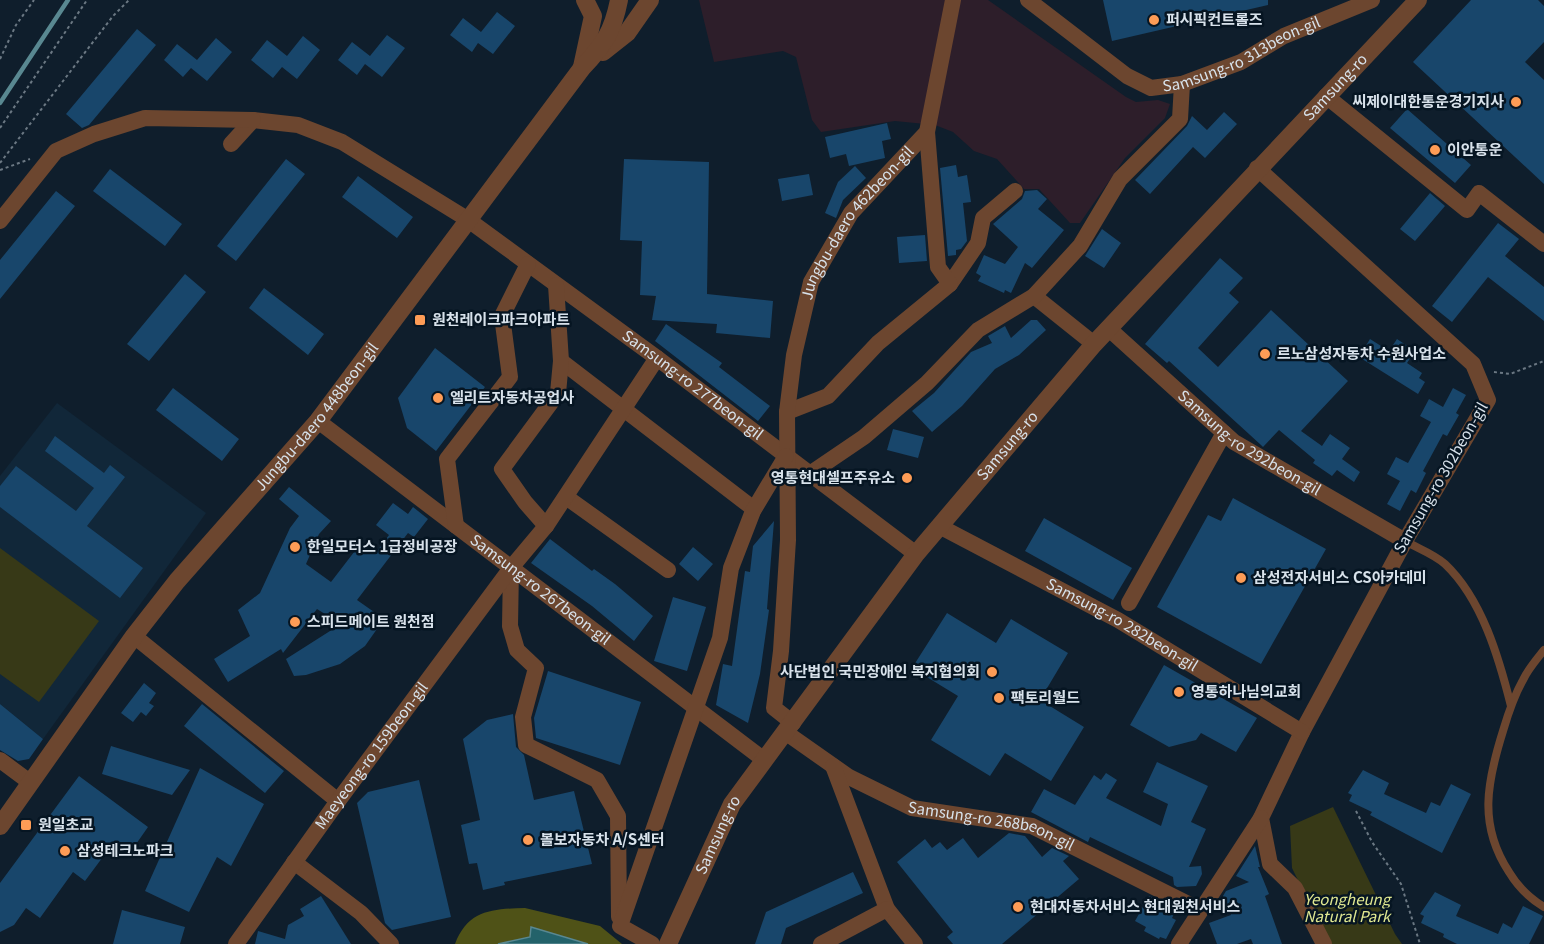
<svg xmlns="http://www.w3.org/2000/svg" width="1544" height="944" viewBox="0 0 1544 944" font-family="Georgia,'Noto Sans KR',serif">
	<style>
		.commercial { fill: #2d1e2a }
		.built { fill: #112739 }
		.green { fill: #373917 }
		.forest { fill: #4f5217 }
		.water { fill: #23626a; stroke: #598891; stroke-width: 1.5 }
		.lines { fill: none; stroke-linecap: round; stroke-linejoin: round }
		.stream { stroke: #598891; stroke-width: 4.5 }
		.building { fill: #18466b }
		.path { stroke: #6b7883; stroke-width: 2; stroke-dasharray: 3 3; stroke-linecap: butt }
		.service { stroke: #6c462f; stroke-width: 8 }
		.minor { stroke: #6c462f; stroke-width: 16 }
		.tertiary { stroke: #6c462f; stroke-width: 18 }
		.poi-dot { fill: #fd9c56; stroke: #061522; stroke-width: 2 }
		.labels { text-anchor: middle; stroke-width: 5; stroke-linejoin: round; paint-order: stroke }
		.poi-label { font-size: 15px; font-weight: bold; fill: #d8e2eb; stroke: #061522; text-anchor: start }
		.street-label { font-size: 15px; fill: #d8e2eb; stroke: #061522 }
		.park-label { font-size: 15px; font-style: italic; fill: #e0e891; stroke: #061522 }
	</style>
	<rect width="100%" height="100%" fill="#0f1e2c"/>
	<path class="commercial" d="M699,0H988L1126,97L1136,102L1158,100L1170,104L1165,118L1125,158L1080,223H1070L1039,189H1024L997,159L974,151L953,132L935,125L895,121L821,132L812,120L796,57L783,51L714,62Z"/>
	<path class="built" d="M57,403L206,513L43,739L0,704V476Z"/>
	<path class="green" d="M0,548L99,621L39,702L0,674Z
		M1333,807L1395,934L1402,944H1329L1292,868L1290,826Z"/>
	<path class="forest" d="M525,908L600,926L622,944H588L531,927L530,937L498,944H455C468,910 492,909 525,908Z"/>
	<path class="water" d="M531,927L588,944H498L530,937Z"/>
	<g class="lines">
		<path class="stream" d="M0,103L68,0"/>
	</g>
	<path class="building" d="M1103,0H1268V5L1112,41Z
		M1471,0H1538L1544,6V42L1525,62L1544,80V184L1413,62Z
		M497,12L515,26L493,54L478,43L472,52L450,35L463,18L481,32Z
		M137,29L156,45L89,125L82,128L66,114Z
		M387,35L405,48L382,77L365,64L357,75L338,60L352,42L370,56Z
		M303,36L320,50L297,79L282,67L273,78L251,60L267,40L287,56Z
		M216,38L232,52L207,81L191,68L183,77L164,60L177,44L197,60Z
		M1407,109L1471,165L1455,183L1390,128Z
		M1224,112L1237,124L1205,158L1193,147L1150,194L1135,180L1187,126L1192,116L1207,130Z
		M887,123L891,139L882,141L885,158L849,166L846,154L830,158L825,137Z
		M286,159L305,174L236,261L217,246Z
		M624,159L709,162L707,294L773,301L770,338L716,333L717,324L652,320L656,296L640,295L642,241L620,240Z
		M956,165L958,177L967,175L971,202L963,203L967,241L961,249L956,250V255L948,256L940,168Z
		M855,166L866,178L843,200L836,218L825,213L838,182Z
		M110,169L182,224L165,246L93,191Z
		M809,174L813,195L782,201L778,179Z
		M358,176L413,217L397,238L342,197Z
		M1037,190L1047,199L1038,209L1064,230L1032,268L1025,263L1011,293L1005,290L1004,293L978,281L981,276L976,273L984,255L1005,264L1018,247L993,224L1022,199L1025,191Z
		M56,191L75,206L0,299V260Z
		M1430,193L1445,206L1415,241L1400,229Z
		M1498,223L1519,239L1505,256L1544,287V321L1488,277L1452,322L1432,306Z
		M1102,229L1121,243L1104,268L1085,256Z
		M925,235L927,261L899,263L897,237Z
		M1220,258L1243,278L1229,293L1239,302L1198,348L1218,367L1271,310L1348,381L1301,431L1322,446L1330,434L1350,448L1342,459L1360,472L1354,482L1337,470L1332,476L1313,463L1315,460L1279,430L1263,447L1261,445L1169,361L1167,363L1145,344Z
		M185,274L206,292L149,361L127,344Z
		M264,288L324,334L308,355L249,308Z
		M1031,320H1037L1046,330L1019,355L995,369L962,406L932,432L912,411L934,393L971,352L992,343L988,336L1005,326L1011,338Z
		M666,324L722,363L719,367L770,406L758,421L655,341Z
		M1370,339L1389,351L1397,339L1415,351L1407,363L1422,373L1419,378L1425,382L1418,394L1359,357Z
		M435,348L485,387L436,451L407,428L398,398Z
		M173,388L239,439L222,461L156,410Z
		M1453,388L1466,395L1456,413L1459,415L1447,436L1443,434L1423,471L1426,473L1416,493L1411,490L1400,511L1387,504L1400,481L1387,474L1396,457L1408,463L1431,422L1420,416L1429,399L1443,407Z
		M893,429L924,437L918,458L887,450Z
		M55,436L104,473L110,465L125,477L87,526L143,568L120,598L0,507V486L16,466L76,511L94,488L45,451Z
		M289,487L331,521L319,534L306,564L331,582L361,543L375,554L389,535L376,525L393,503L408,514L413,507L428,519L414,537L408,533L357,600L384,619L365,646L340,664L306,675L294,676L286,659L341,624L317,609L283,653L281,649L228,682L214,659L250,636L238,610L260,593L290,528L299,516L279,499Z
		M1233,498L1326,549L1261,664L1157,607L1208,515L1221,521Z
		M1044,518L1132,568L1113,600L1025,551Z
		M774,521L767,609L769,610L760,674L748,723L716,705L723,664L732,666L745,571L750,572L753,546Z
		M550,539L592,571L594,569L615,584L653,616L634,641L592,606L531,563Z
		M693,547L713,564L698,581L679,564Z
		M673,597L706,607L687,671L654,661Z
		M947,613L996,643L1011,619L1068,653L1040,700L1084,727L1051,781L1005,753L990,776L931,740L958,696L912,668Z
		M1164,665L1257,718L1236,752L1201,733L1196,740L1169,747L1130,725Z
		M548,671L641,702L620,765L536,738L534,718Z
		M144,683L156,693L149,703L154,706L146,716L141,712L133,722L121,713Z
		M0,704L43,739L29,759L18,761L0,750Z
		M202,704L284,771L265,793L184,726Z
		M513,714L516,747L524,755L534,800L574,791L592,864L504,882L505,885L483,890L477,863L469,864L461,825L480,820L463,739L487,720Z
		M111,746L190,770L172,795L102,774Z
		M1157,762L1208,786L1191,822L1206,829L1189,867L1201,866L1202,874L1196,886L1177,887L1174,885L1173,877L1090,837L1088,842L1031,812L1044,789L1075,805L1094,775L1101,780L1106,773L1117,780L1106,798L1161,826L1168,804L1143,792Z
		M200,768L264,804L231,866L217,857L189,912L145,891Z
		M1363,770L1389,783L1384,794L1426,813L1431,802L1440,806L1451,784L1471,794L1442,853L1370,815L1372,812L1349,801L1352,795L1348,793Z
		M79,776L148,827L127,857L111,846L85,881L73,872L40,918L26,908L14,925L0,932V883Z
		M419,780L451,917L392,930L385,923L357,803L368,792Z
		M1009,833L1025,836L1042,857L1052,848L1069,856L1063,861L1079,879L1002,944H953L947,937L953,932L897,862L925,839L932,848L940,842L947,850L963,838L978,858Z
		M1255,846L1260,867H1258L1269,894L1265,896L1282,944H1253L1251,939L1237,944H1217L1209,923L1231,915L1223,896L1226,891L1249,882L1236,876Z
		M853,872L863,893L786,928L781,944H755L766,912Z
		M1435,892L1461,905L1456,916L1498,934L1503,923L1512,928L1523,906L1543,916L1529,944H1457L1443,937L1444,934L1421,923L1424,916L1420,914Z
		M321,896L351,944H255L258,931L285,939L288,925L304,916L300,909Z
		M1149,896L1176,910L1172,918L1176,920L1166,939L1160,937L1159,939L1144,931L1146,927L1135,921Z
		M122,910L185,927L180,944H113Z"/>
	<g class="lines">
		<path class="path" d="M0,59L16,25L34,0
			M0,128L87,0
			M0,163L113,16L129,0
			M0,170L30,159
			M1494,372L1510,374L1544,361
			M1356,811L1372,842L1401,884L1420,944"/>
		<path class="service" d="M1405,541C1417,548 1434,554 1445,564C1482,599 1499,658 1511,706
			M1544,650C1537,659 1528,669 1523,680C1514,696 1508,714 1503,731C1487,782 1478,825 1509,872C1518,887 1529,898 1544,907"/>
		<g class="minor">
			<path id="s1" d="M1028,0L1127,76L1151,88L1182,84L1241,62L1284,36L1372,0"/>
			<path d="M1326,96L1467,210L1479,193L1544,244"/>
			<path id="s2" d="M231,144L253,120L298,125L342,142L467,219L657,358L916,554"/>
			<path d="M1257,168L1473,364L1488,400L1405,541L1302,732L1261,818L1270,864L1295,888L1324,944"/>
			<path d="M0,221L56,151L94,134L145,118L253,120"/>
			<path d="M950,284L978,243L983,218L1015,191"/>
			<path d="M1034,296L1094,344"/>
			<path id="s3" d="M1108,328L1234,442L1405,541"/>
			<path d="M561,361L754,509"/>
			<path d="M787,412L828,396L878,343L950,284L938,267L927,132"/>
			<path id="s4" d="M318,421L763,759"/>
			<path d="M811,473L864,437L927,383L978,330L1034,296L1080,246L1120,179L1180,119L1182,84"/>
			<path d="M566,497L668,570"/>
			<path d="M456,526L447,459L510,377L502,316L528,264"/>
			<path d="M546,526L525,502L502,469L558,393L561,361L556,285"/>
			<path id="s5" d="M939,526L1118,620L1302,732"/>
			<path d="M511,568L510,626L517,650L536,668L523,717L526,745L597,780L618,816L619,917"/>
			<path d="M1129,603L1224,433"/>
			<path d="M134,636L338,801"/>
			<path id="s6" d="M793,723L774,708L781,651L788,540L787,412L794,355L811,282L851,213L927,132L953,0"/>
			<path id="s7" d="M785,732L849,777L912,808L1032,826L1200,910"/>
			<path d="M0,760L31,783"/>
			<path d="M833,766L887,909L915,944"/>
			<path d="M294,862L361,913L391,944"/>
			<path id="s8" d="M236,944L338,801L511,568L546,526L657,358"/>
			<path d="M652,944L620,926L720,638L731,568L753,511L786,456"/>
			<path d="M821,944L887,909"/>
			<path d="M1179,944L1261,818"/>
		</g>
		<g class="tertiary">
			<path d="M603,52L627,33L650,0"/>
			<path d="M582,67L593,16L585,0"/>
			<path id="s9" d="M0,826L134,636L177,581L318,421L582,68C604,45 613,31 619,0"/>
			<path id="s10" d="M668,944L732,804L916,554L1094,344L1418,0"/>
		</g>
	</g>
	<g class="poi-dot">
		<circle cx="1154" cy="20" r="6"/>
		<circle cx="1516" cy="102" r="6"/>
		<circle cx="1435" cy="150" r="6"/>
		<rect x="414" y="314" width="12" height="12" rx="3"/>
		<circle cx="1265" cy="354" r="6"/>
		<circle cx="438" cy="398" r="6"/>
		<circle cx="907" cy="478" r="6"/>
		<circle cx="295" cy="547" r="6"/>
		<circle cx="1241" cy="578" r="6"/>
		<circle cx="295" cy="622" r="6"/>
		<circle cx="992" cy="672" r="6"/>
		<circle cx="1179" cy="692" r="6"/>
		<circle cx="999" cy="698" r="6"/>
		<rect x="20" y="819" width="12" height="12" rx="3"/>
		<circle cx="528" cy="840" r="6"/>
		<circle cx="65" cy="851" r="6"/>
		<circle cx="1018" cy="907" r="6"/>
	</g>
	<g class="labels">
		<g class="poi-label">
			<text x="1166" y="25">퍼시픽컨트롤즈</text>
			<text x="1504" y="107" text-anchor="end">씨제이대한통운경기지사</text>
			<text x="1447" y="155">이안통운</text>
			<text x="432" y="325">원천레이크파크아파트</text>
			<text x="1277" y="359">르노삼성자동차 수원사업소</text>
			<text x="450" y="403">엘리트자동차공업사</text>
			<text x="895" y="483" text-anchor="end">영통현대셀프주유소</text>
			<text x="307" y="552">한일모터스 1급정비공장</text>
			<text x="1253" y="583">삼성전자서비스 CS아카데미</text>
			<text x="307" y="627">스피드메이트 원천점</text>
			<text x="980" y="677" text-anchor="end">사단법인 국민장애인 복지협의회</text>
			<text x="1191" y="697">영통하나님의교회</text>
			<text x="1011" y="703">팩토리월드</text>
			<text x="38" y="830">원일초교</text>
			<text x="540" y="845">볼보자동차 A/S센터</text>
			<text x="77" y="856">삼성테크노파크</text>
			<text x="1030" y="912">현대자동차서비스 현대원천서비스</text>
		</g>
		<g class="street-label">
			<text dy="5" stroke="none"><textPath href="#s1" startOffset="249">Samsung-ro 313beon-gil</textPath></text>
			<text dy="5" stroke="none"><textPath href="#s10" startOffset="1092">Samsung-ro</textPath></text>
			<text dy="5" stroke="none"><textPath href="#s6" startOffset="528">Jungbu-daero 462beon-gil</textPath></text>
			<text dy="5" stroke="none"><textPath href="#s2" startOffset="552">Samsung-ro 277beon-gil</textPath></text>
			<text dy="5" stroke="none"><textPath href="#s9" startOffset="518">Jungbu-daero 448beon-gil</textPath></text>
			<text dy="5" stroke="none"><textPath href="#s3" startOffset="183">Samsung-ro 292beon-gil</textPath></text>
			<text dy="5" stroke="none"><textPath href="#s10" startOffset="606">Samsung-ro</textPath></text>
			<text transform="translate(1441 478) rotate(-60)" y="5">Samsung-ro 302beon-gil</text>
			<text dy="5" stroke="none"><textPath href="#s4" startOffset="279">Samsung-ro 267beon-gil</textPath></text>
			<text dy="5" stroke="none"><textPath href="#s5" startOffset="208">Samsung-ro 282beon-gil</textPath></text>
			<text dy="5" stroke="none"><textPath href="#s8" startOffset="232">Maeyeong-ro 159beon-gil</textPath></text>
			<text dy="5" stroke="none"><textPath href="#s7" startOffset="230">Samsung-ro 268beon-gil</textPath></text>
			<text dy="5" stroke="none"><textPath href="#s10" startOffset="120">Samsung-ro</textPath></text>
		</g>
		<g class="park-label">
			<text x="1347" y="905">Yeongheung<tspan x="1347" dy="17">Natural Park</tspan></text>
		</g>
	</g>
</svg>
